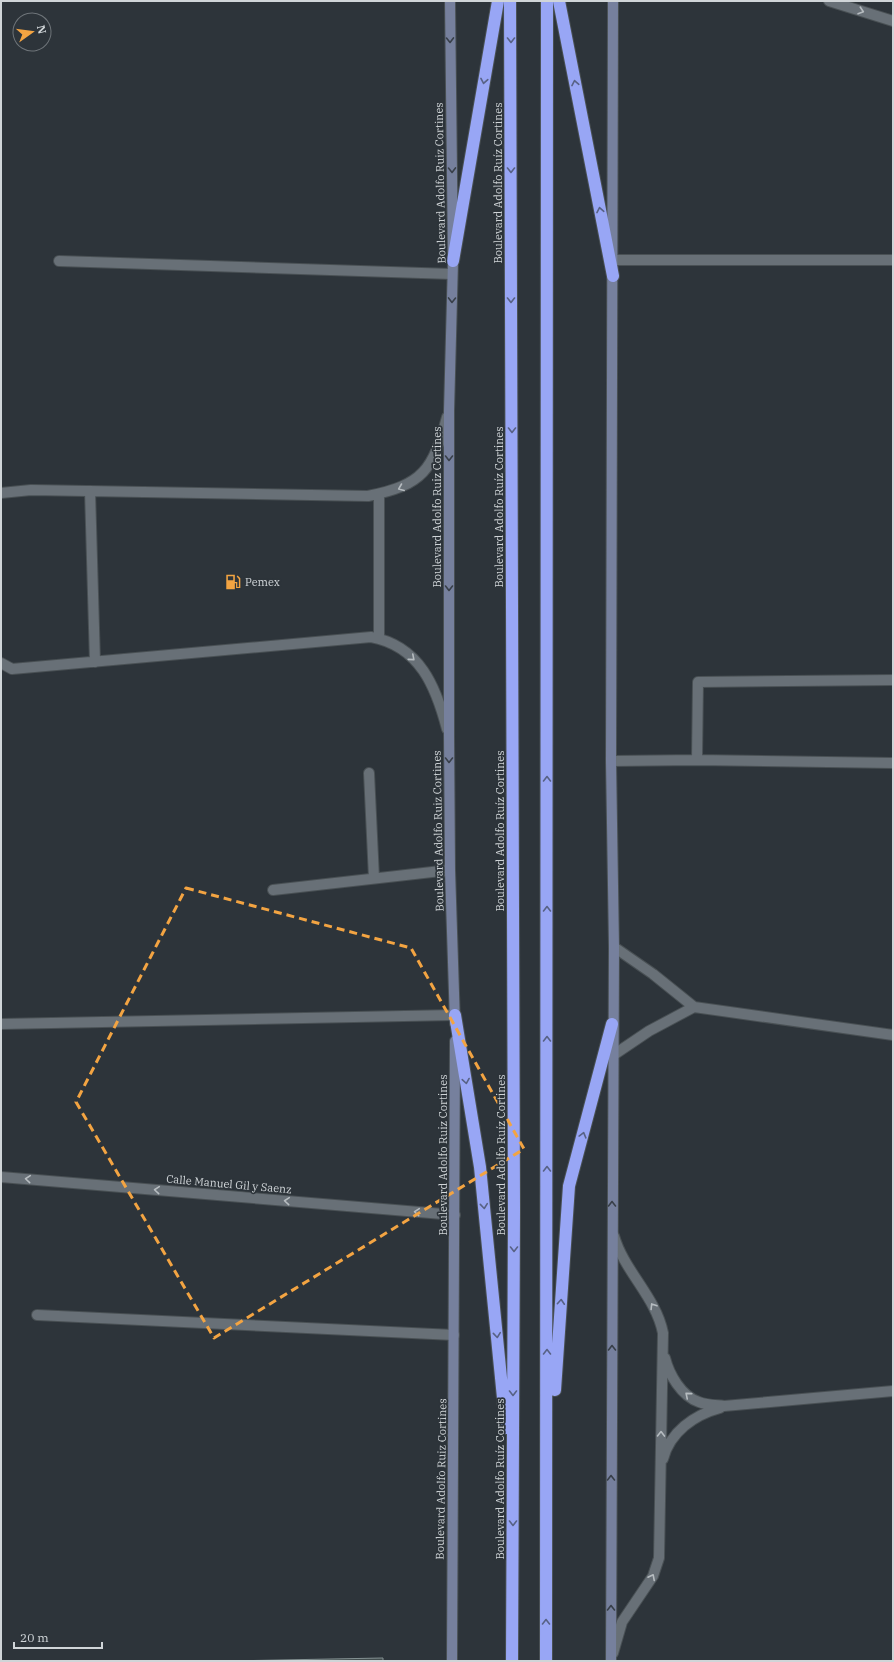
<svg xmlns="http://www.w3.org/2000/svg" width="894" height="1662" viewBox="0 0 894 1662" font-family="'IBM Plex Serif',serif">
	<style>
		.building { fill: #424d4e; stroke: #859293 }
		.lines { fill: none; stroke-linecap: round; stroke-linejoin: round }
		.lane-casing { stroke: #495054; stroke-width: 12 }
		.street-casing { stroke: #495054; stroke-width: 12 }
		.secondary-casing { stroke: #495054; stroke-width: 12 }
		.highway-casing { stroke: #495054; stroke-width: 14 }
		.lane { stroke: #687077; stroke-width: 10 }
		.street { stroke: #687077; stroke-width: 10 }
		.secondary { stroke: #76809d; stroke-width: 10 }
		.highway { stroke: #98a6f5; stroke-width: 12 }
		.oneway { stroke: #b6bcc0 }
		.oneway2 { stroke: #383f49 }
		.oneway3 { stroke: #586285 }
		.marked { fill: none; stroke: #f3a442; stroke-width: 3; stroke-dasharray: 8 5; stroke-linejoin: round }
		.labels { text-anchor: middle; stroke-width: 3.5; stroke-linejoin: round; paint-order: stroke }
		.street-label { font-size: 11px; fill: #d0d5d8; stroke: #2d343a }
		.poi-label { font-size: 11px; fill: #d0d5d8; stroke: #2d343a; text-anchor: start }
	</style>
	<rect width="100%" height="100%" fill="#2d343a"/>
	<path class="building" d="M383,1658V1661H227Z"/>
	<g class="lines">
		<defs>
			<path id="lane" d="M613,260H893
				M59,261L452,274
				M90,491L95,662
				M1,493L31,490L368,496C423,485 433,470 447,417
				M379,494V638
				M1,663L12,669L371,637C420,646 436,687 447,729
				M697,760L698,682L893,680
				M611,761L697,760L893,763
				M369,773L374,878
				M273,890L450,870
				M614,947L653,974L694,1007L893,1035
				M1,1024L455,1015
				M612,1056L649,1031L694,1007
				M37,1315L454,1335
				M665,1358C669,1374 681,1396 699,1402C707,1405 716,1405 724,1406L893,1391
				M663,1459C670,1432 694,1415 720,1408
				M613,1653L622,1622L653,1576L659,1558L663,1333C656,1297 624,1271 614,1236"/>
			<path id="street" d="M829,1L893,21
				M1,1177L455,1215"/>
			<path id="secondary" d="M450,1L453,261L449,411V735L450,870L455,1023
				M452,1661L455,1041
				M611,1661L614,947L611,761L613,1"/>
			<path id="highway" d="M510,1L514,1210L512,1661
				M559,1L613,276
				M453,261L498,1
				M455,1015L480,1167L506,1428
				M555,1390L569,1186L612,1024
				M546,1661L547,1"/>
		</defs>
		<use href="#lane" class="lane-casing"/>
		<use href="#street" class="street-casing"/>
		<use href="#secondary" class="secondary-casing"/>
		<use href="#highway" class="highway-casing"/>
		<use href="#lane" class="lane"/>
		<use href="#street" class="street"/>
		<use href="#secondary" class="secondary"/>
		<use href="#highway" class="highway"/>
	</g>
	<defs><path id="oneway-chevron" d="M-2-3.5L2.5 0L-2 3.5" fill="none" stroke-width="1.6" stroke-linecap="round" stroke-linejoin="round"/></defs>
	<g class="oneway">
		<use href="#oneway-chevron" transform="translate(861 11) rotate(18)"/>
		<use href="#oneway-chevron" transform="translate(401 488) rotate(158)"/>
		<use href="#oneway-chevron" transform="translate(412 658) rotate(41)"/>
		<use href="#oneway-chevron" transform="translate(28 1179) rotate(-175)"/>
		<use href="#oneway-chevron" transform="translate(157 1190) rotate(-175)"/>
		<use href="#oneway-chevron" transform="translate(287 1201) rotate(-175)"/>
		<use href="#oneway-chevron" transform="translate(417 1212) rotate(-175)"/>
		<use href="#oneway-chevron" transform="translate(653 1306) rotate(-122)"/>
		<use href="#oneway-chevron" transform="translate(688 1395) rotate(-140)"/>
		<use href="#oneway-chevron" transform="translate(661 1434) rotate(-89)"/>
		<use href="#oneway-chevron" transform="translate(652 1577) rotate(-63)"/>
	</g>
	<g class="oneway2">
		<use href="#oneway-chevron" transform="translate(450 40) rotate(89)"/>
		<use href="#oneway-chevron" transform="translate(452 170) rotate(89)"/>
		<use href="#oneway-chevron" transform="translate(452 300) rotate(91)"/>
		<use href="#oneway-chevron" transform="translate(449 458) rotate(90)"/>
		<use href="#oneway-chevron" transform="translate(449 588) rotate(90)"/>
		<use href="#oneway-chevron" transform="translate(449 760) rotate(90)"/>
		<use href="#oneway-chevron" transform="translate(612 1204) rotate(-90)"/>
		<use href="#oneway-chevron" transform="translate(612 1348) rotate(-90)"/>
		<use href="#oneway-chevron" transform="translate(611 1478) rotate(-90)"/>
		<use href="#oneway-chevron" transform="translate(611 1608) rotate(-90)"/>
	</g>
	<g class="oneway3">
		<use href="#oneway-chevron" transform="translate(511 40) rotate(90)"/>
		<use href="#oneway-chevron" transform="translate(484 81) rotate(100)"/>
		<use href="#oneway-chevron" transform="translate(575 83) rotate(-101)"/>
		<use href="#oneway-chevron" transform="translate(511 170) rotate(90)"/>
		<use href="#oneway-chevron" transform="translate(600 210) rotate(-101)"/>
		<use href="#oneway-chevron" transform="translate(511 300) rotate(90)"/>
		<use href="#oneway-chevron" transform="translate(512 430) rotate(90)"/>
		<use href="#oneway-chevron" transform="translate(547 779) rotate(-90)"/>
		<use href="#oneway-chevron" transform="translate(547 909) rotate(-90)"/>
		<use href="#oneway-chevron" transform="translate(547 1039) rotate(-90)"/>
		<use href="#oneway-chevron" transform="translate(466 1081) rotate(81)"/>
		<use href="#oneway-chevron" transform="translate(583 1135) rotate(-75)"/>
		<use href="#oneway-chevron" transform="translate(547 1169) rotate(-90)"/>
		<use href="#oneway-chevron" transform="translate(484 1206) rotate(84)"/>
		<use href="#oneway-chevron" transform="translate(514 1249) rotate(90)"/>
		<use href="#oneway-chevron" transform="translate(561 1302) rotate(-86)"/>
		<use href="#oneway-chevron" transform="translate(497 1335) rotate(84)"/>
		<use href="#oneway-chevron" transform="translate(547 1352) rotate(-90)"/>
		<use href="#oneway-chevron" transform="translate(513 1393) rotate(90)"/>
		<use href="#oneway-chevron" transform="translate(513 1523) rotate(90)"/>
		<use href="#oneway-chevron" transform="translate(546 1622) rotate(-90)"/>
	</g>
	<path class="marked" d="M186,888L411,948L524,1149L214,1338L76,1102Z"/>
	<defs>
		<symbol id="fuel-bare" viewBox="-9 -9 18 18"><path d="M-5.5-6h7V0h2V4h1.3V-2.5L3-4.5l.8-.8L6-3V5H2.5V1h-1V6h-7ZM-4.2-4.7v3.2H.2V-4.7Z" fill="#f3a442" stroke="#2d343a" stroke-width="2.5" paint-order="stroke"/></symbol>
	</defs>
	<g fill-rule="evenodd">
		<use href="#fuel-bare" x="222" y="571" width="22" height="22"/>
	</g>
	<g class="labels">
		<g class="street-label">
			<text transform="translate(440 183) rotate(-91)" y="4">Boulevard Adolfo Ruiz Cortines</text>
			<text transform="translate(498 183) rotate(-90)" y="4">Boulevard Adolfo Ruíz Cortines</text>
			<text transform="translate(437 507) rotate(-90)" y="4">Boulevard Adolfo Ruiz Cortines</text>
			<text transform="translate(499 507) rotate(-90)" y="4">Boulevard Adolfo Ruíz Cortines</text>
			<text transform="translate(438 831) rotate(-91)" y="4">Boulevard Adolfo Ruiz Cortines</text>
			<text transform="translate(500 831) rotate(-90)" y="4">Boulevard Adolfo Ruíz Cortines</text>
			<text transform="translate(443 1155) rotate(-90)" y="4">Boulevard Adolfo Ruiz Cortines</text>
			<text transform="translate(501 1155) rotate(-90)" y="4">Boulevard Adolfo Ruíz Cortines</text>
			<text transform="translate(229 1184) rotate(5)" y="4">Calle Manuel Gil y Saenz</text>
			<text transform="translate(441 1479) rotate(-89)" y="4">Boulevard Adolfo Ruiz Cortines</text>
			<text transform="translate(500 1479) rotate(-90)" y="4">Boulevard Adolfo Ruíz Cortines</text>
		</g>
		<g class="poi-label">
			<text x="245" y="586">Pemex</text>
		</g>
	</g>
	<rect width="894" height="1662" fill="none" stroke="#d0d5d8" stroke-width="4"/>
	<g transform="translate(32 32) rotate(76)"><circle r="19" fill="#2d343a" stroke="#6e7479"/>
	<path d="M0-3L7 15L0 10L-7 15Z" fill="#f3a442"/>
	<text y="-6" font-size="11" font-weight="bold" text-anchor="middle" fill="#d0d5d8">N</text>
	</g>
	<path d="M14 1642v6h88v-6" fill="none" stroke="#d0d5d8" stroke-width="2"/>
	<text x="20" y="1642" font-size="12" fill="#d0d5d8" stroke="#2d343a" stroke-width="3" paint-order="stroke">20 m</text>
</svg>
